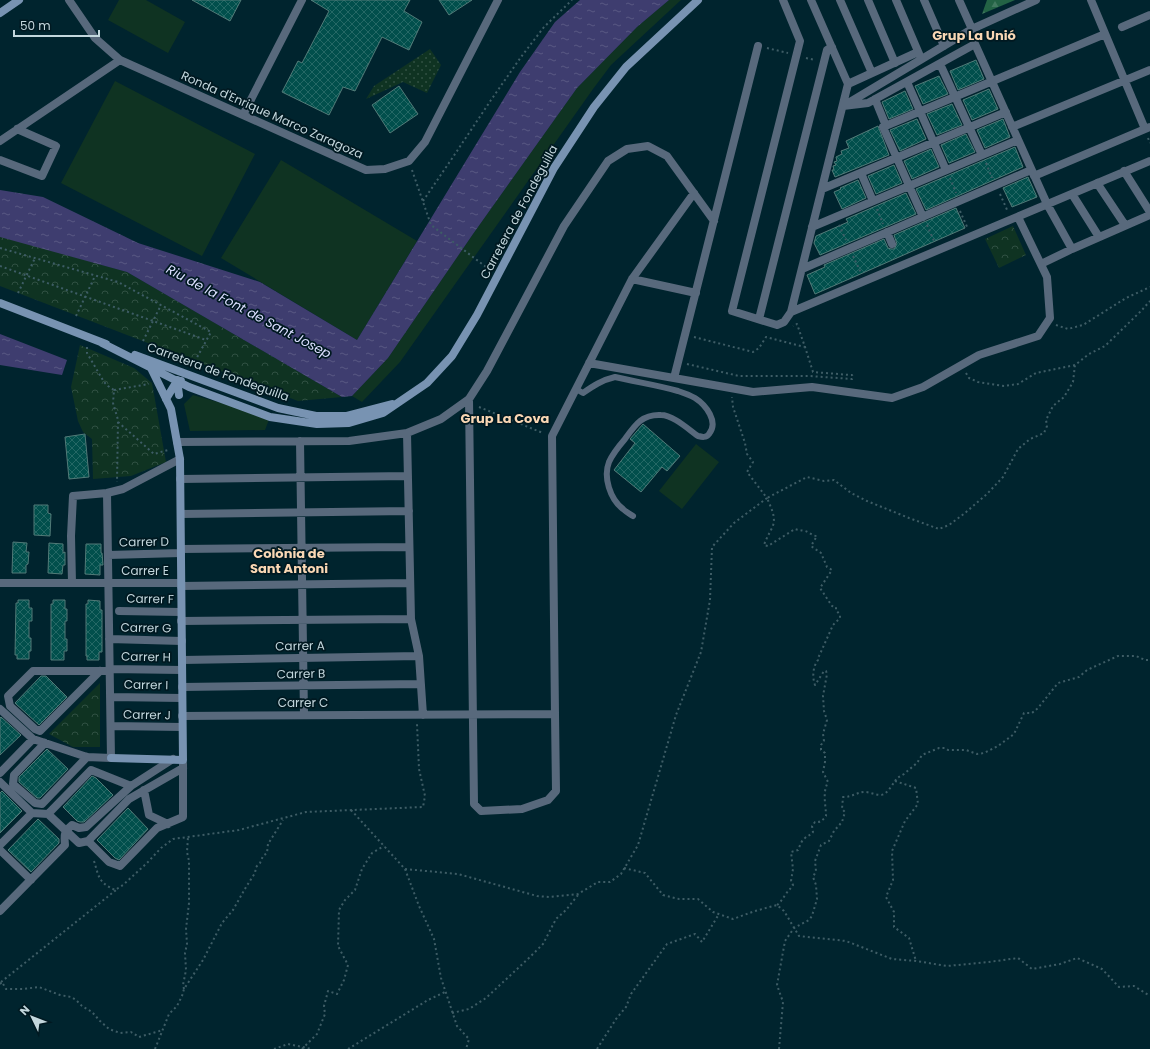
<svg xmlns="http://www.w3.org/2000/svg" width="1150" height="1049" viewBox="0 0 1150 1049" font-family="Poppins,sans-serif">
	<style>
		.grass { fill: #0f3322 }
		.forest { fill: url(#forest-firs) }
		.park { fill: url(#park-crowns) }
		.garden { fill: url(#garden-dots) }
		.water { fill: url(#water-ripples) }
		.building { fill: url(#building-cross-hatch); stroke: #527b78 }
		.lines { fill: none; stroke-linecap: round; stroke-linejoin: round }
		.path { stroke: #3e5d66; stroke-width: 2; stroke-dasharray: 2 3; stroke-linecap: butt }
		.lane { stroke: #58697c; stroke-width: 6 }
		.street { stroke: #58697c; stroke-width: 8 }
		.secondary { stroke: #7893b2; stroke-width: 8 }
		.labels { text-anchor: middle; stroke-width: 3.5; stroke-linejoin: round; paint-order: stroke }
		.street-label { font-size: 12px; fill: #c3d7dd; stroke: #001921 }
		.neighbourhood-label { font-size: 13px; font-weight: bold; fill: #f9d7b4; stroke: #001921 }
		.water-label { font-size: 13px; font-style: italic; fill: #dbdeff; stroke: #001921 }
	</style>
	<defs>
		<pattern id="forest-firs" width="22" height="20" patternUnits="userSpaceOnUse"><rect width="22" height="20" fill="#236345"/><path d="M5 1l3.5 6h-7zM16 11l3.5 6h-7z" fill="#41795f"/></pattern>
		<pattern id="park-crowns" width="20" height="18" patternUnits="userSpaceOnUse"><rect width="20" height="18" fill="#0f3322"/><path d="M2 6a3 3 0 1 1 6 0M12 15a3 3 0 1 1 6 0" fill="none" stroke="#305042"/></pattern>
		<pattern id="garden-dots" width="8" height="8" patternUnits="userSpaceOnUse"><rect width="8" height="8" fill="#0f3322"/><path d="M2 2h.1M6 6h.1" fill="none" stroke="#305042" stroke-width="1.8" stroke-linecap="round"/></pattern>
		<pattern id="water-ripples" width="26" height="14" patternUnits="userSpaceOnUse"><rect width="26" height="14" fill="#3e3d6f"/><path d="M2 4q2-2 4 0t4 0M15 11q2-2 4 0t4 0" fill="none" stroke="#585883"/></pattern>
		<pattern id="building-cross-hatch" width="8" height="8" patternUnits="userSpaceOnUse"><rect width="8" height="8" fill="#014f4c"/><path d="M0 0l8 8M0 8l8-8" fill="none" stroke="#246865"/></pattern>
	</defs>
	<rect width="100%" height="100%" fill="#00242e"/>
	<path class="grass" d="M119,0H146L185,22L168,53L108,20Z
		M669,0H681L611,65L593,89L400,362L362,402L352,396L388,358L473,234L577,88L637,27Z
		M115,81L255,154L202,256L61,183Z
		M281,160L417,241L357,340L221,258Z
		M193,395L270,417L265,430L190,431L184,404Z
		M696,444L719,462L682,509L659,491Z"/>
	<path class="forest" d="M987,0H1015L982,14Z"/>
	<path class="park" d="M1013,226L1026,255L999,268L985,239Z
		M0,236L127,272L342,397L298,401L0,286Z
		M80,345L134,368L152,383L166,462L131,476L93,479L92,439L83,432L78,421L71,387Z
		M100,683V747H73L49,734Z"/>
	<path class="garden" d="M430,49L441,65L427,93L403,82L366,99L374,86Z"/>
	<path class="water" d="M580,0H669L637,27L577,88L473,234L388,358L352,396L342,397L127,272L0,237V190L43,197L138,243L260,282L357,340L520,72L555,22Z
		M0,334L67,360L62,375L0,365Z"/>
	<path class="building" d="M192,0H241L230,21Z
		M311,0H410L404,11L422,22L409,50L382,37L355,91L343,87L329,115L282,92L298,61L302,63L329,11Z
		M439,0H472L449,15Z
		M976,60L984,79L958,90L950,71Z
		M939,76L948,94L923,104L915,86Z
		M399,86L418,114L390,133L372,105Z
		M989,89L998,109L972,120L963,100Z
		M905,91L913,109L889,119L882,102Z
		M952,104L962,125L937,135L927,114Z
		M917,119L926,139L900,151L890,130Z
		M1003,119L1010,137L985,148L977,130Z
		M878,126L889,155L835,177L832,170H834L833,166L836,165L834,162L837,161L836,157L842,154L841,151L849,148L846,141Z
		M966,134L975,152L949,163L941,145Z
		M1015,147L1023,167L926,210L916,189Z
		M931,149L939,167L912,179L904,161Z
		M894,165L902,183L876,194L868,176Z
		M1028,177L1037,197L1012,207L1003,188Z
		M858,180L866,198L842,209L834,192L841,189L840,188Z
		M906,193L916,214L820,255L814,243L816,236L848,222L846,219Z
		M956,208L965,228L815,294L807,275L825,267L824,265L884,239L888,248L891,249H894L897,244L894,235Z
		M643,424L680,456L667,471L662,467L641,492L614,470L635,443L630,439Z
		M85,434L89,477L69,479L65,437Z
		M34,505H48V513L51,514L50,536L34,535Z
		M13,542L27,543L26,552H29L28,564L26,565V573H12Z
		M49,543L63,544V553L65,552V565H63L62,574L48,573Z
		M86,544H101V553H102L103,565H100V575L85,574Z
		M18,600H29V608H32V621H29V638H31V651H29V659H17V655H15L16,603H18Z
		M53,600H65V609H67V621H65V639H67V651H64V660H51V604H53Z
		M88,600L100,601V610H102V652H99V660H87V656H86V604H88Z
		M41,676H46L67,697L39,725L15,703Z
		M1,717L21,735L0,755V718Z
		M47,749L68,769L40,798H37L19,782V777Z
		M92,776L96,778L113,795L84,822H80L77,821L63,807Z
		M2,791L22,811L0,833V793Z
		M128,808L148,829L119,860L115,858L97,840Z
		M38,819L59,839V843L31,872L8,850Z"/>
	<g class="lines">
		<path class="path" d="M767,48L788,53
			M806,58L815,60
			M1148,138L1150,143
			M986,163L992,178
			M412,170L431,225L490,270
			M950,178L956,193
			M1000,194L1008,212
			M423,201L453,157L491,100L521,57L544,27L572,0
			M877,209L883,224
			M960,211L968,229
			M839,225L846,240
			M927,225L934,241
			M0,248L118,282L211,332L195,361
			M853,256L861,273
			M0,266L206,340
			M18,293L35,258
			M76,316L95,276
			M1056,325L1068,329L1083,325L1126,298L1150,287
			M694,337L753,352L759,348L766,337L805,347L797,324L793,326
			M143,341L161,305
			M87,347V353L104,382L108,386L114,390L113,403L118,420L117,482
			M687,364L739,376H809L852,379L853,377L852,375H850L813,372L805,347
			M966,373L969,378L978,382L1004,386L1018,384L1036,373L1075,365L1089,354L1105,346L1141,311L1150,301
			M114,390L149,384
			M479,407L543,433
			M118,422L154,454L168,450
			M895,781L897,778L904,774L917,763L922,755L939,748H945L948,750H966L977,754L984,753L998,746L1014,734L1024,713H1032L1038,708L1058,683L1079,677L1087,670L1118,656H1136L1145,660H1150
			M351,810L405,869L458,874L537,896L549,897L578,894L598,882H610L621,874L638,845L676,715L701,652L710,600L712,547L734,523L767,498L747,472L753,462L747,454L745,443L733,407L732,397
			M94,861C99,877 98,882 115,890L123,885L147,863L161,848L173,839L239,830L306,812L423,807L425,796L419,769L417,724
			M624,868L645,873L663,895L679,899H698L713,912L733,919L755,911L777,905L784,911L799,936L846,941L892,959L916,961L947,966L989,962L1018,958L1032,969L1060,964L1077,958L1102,969L1119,987L1134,986L1150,996
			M405,869L419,906L434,939L441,978L457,1026L469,1039L466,1049
			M777,905C781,902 783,898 786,894C788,890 791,889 793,885L791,881L793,869L791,852L798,850C800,846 801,841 805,838C808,835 810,836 813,832L812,826L815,822C820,823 823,820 826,816C826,805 822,793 828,782L823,772L825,762V753L821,750V745L824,741L823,734L827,720L824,711L823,696L827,674L826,671H824L815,685C812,677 813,666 818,660V658L820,654L833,625L840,618V615L836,610V607L832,606L820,588L832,570L827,567L821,553L811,546L817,536C812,536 809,532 805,531C801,530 798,530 795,529L768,546L764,545C766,539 769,534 772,528C777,518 771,508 767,498L807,477L824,481L834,480L851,493L867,501L909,518L939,529L949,525L965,513L987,494L1003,477L1018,449L1030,439L1044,433L1047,426L1046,420L1053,406L1064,397L1073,382L1075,365
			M1,982L116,890
			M0,984L2,982L6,989H23L39,987L60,995L71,997L76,1000L82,1006L92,1012L100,1021L109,1029L120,1033L131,1032L139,1037L163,1030
			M184,989L183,985L186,970L185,953L187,944L186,929L189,903V861L187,852L188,837
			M452,1013L469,1009L486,998L530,957L543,944L556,919L566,910L578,895
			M155,1049L169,1014L177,1006L182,996L184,989L203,960L222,923L233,910L246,887L255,873L256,867L260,863L263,856L267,853L268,844L283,820
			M274,1049L288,1044L312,1049
			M302,1049L317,1034L325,1014L324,1006L328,991L337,994L344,980L348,965L338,946L339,910L345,900L355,890L362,869L372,853L384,846
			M348,1049L428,1000L445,992
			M597,1049L616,1019L626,1007L631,994L667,944L695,934L702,942L719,914
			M779,1049L783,1002L777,985L785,941L794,928L809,920L812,916L817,899L816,885L813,877L816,871L815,861L821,845L829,841L834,831L842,822L845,812L842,809L843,797C853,797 857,792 865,792C871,792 879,797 884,794C889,791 892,785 895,781L916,788L918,804L905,821L892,851L893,880L886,897L894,912V927L909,938L916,961"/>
		<path class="lane" d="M576,389L583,393C593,386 602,380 615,377C636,382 657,385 678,391C684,393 690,395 695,398C706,405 719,422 709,434C706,438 702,437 698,436C688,429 673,415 661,415C642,414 635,425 625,439C619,446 613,453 609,462C603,477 610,499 623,509C626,512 630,514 633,516"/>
		<path class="street" d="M69,0L95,38L120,60L366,170L385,169L409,161L425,142L498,0
			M783,0L800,41L732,311L777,325L784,322L791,312L848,84L811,0
			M840,0L872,73
			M868,0L895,63
			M896,0L920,56
			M924,0L944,46
			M959,0L972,29
			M1091,0L1145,129
			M1122,27L1150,15
			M940,64L982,155
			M907,82L946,170
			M848,84L918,52
			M875,99L886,126
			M845,105L972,29L1036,0
			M843,106L868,103L975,44L1047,204L1072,249
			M243,115L302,0
			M1012,127L1150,70
			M0,141L120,60
			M0,160L42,176L56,146L17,129
			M1124,171L1150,212
			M861,173L873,201
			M1034,176L1150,127
			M1097,183L1125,225
			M822,189L1006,112
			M1072,194L1099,237
			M923,217L883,127L1105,34
			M812,227L1018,140
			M887,232L892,244
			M1041,264L1072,249L1150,215
			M802,269L1031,170
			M632,279L696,293
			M791,312L1150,161
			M759,319L827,50L832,47
			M589,363L753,392L812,387L892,398L923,387L979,355L1038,336L1050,318L1047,277L1018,217
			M674,378L758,46
			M469,399L474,804L481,811L522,809L548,800L556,791L555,714
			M407,433L411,619L419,656L423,715
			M300,441L304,715
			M177,442L349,441L407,433L441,419L469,399L487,371L564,226L608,161L627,149L648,146L667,156L714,221
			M180,479L408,476
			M181,514L409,511
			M181,549L409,547
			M108,555L181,553
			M0,583H181
			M72,583L71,536L73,496L107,493L123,489L180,459
			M181,586L410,583
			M119,611L181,612
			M181,621L411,619
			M109,639L182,641
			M182,660L419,656
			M110,669L182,670
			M100,671L40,731L35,729L10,706L8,696L33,671H110
			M182,687L421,684
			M110,697L182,698
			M0,709L33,739L87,757L111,758L107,493
			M182,716L555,714L552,436L632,279L694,193
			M111,726L182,727
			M45,743L14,775L13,784L35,803L42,804L87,757
			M0,773L33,739
			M0,782L32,813L48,814L79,843L88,841L129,799L183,768
			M131,786L173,759
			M144,790L149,815L168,824
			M88,841L109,862L120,866L157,828L183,817V764
			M0,845L32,813
			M0,850L31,880
			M0,911L65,845C64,834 64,832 72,825L79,828L86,827L131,786L91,770L48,814"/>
		<path class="secondary" d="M0,13L19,0
			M0,303L106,344
			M102,343L189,387L270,417L317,424L349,423L383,413L427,383L452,356L477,315L554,168L594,107L626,67L698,0
			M135,355L278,408L316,416H346L392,404
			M177,380L179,395
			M166,399L177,381H181
			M111,758L183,760L180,459L171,409L151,368"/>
	</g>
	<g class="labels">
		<g class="street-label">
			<text transform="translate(272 115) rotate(24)" y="4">Ronda d'Enrique Marco Zaragoza</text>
			<text transform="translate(519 212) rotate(-62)" y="4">Carretera de Fondeguilla</text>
			<text transform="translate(218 372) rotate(20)" y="4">Carretera de Fondeguilla</text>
			<text transform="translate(144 542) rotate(-1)" y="4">Carrer D</text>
			<text x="145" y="575">Carrer E</text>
			<text transform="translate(150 599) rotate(1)" y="4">Carrer F</text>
			<text transform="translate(146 628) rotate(1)" y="4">Carrer G</text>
			<text transform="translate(300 646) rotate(-1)" y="4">Carrer A</text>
			<text transform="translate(146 657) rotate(1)" y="4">Carrer H</text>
			<text transform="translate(301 674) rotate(-1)" y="4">Carrer B</text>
			<text transform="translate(146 685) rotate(1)" y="4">Carrer I</text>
			<text x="303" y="707">Carrer C</text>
			<text transform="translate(147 715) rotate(1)" y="4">Carrer J</text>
		</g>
		<g class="neighbourhood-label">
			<text x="974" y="40">Grup La Unió</text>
			<text x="505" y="423">Grup La Cova</text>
			<text x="289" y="558">Colònia de<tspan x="289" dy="15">Sant Antoni</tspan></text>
		</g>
		<g class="water-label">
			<text transform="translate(249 311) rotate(28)" y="5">Riu de la Font de Sant Josep</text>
		</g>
	</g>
	<g transform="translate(32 1017) rotate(313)" stroke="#001921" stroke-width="3" paint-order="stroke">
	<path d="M0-3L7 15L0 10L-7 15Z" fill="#c3d7dd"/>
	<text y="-6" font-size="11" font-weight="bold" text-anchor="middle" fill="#c3d7dd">N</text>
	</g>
	<path d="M14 30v6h85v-6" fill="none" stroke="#c3d7dd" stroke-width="2"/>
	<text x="20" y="30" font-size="12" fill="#c3d7dd" stroke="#001921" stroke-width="3" paint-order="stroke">50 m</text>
</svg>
